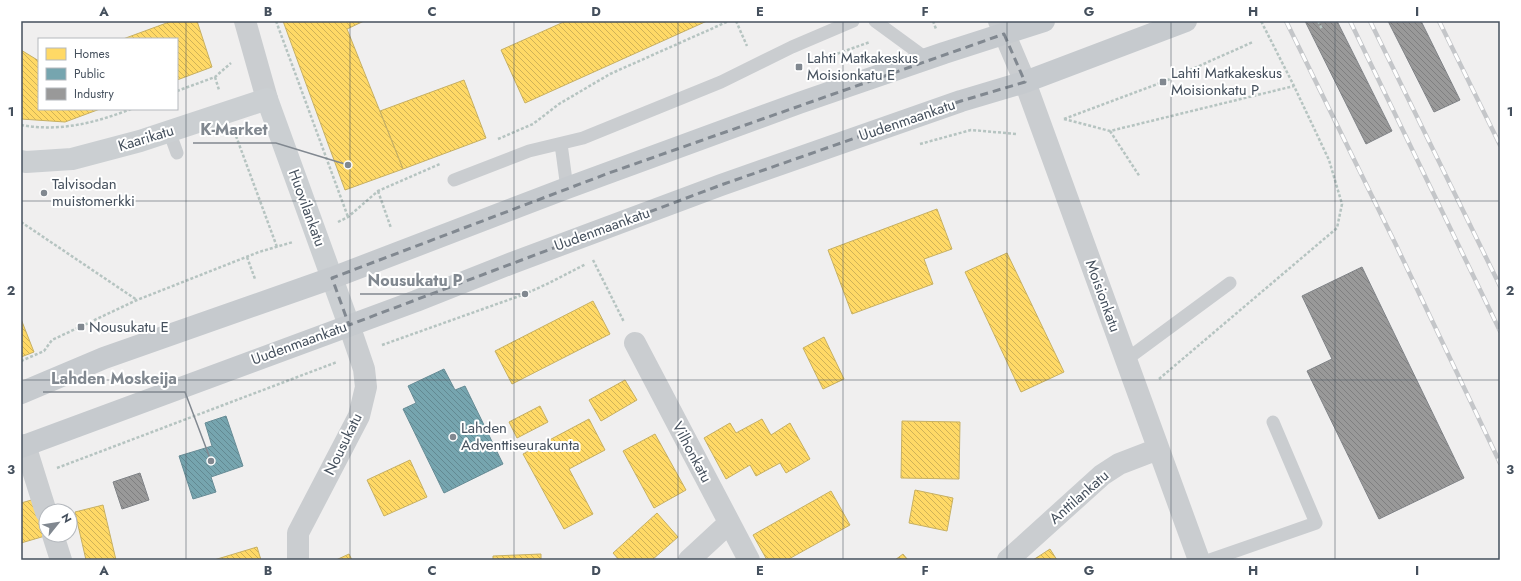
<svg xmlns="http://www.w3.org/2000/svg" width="1521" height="581" viewBox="0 0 1521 581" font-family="Jost,sans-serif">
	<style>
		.homes { fill: url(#homes-back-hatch); stroke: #c7b063 }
		.public { fill: url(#public-back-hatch); stroke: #678c96 }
		.industry { fill: url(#industry-back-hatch); stroke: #808387 }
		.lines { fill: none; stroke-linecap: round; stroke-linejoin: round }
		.path { stroke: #b6c4c1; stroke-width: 2.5; stroke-dasharray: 3 2; stroke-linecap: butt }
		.lane { stroke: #cacdd0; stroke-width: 13 }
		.street { stroke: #cacdd0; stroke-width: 22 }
		.secondary { stroke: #cbcfd2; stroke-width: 22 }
		.primary { stroke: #c6cace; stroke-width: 22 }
		.rail-casing { stroke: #c4c6c9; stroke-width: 4.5 }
		.rail { stroke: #fff; stroke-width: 3; stroke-dasharray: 9; stroke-linecap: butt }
		.marked { fill: none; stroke: #818890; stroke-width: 3; stroke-dasharray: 8 5; stroke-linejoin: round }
		.grid { fill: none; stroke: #45505d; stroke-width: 1; stroke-opacity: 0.55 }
		.poi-dot { fill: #818890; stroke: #fff; stroke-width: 1.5 }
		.labels { text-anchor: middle; stroke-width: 4; stroke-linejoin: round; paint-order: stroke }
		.poi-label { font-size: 15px; fill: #45505d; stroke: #fff; text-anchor: start }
		.street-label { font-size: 15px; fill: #45505d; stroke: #fff }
		.leader { fill: none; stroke: #818890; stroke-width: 1.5 }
		.callout-dot { fill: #818890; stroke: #fff; stroke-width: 1.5 }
		.callout-label { font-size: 16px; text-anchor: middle; font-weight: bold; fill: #818890; stroke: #fff; stroke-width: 4; stroke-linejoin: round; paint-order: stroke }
		.neatline { fill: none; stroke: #45505d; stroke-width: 1.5 }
		.grid-label { font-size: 13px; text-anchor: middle; font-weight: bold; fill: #45505d }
	</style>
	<defs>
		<pattern id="homes-back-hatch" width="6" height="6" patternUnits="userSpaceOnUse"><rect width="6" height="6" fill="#ffd966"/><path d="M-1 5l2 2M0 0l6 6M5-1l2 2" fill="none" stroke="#d0b257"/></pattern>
		<pattern id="public-back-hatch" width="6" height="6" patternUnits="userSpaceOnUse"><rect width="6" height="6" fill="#76a5af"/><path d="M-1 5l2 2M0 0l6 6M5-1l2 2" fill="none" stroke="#638992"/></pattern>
		<pattern id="industry-back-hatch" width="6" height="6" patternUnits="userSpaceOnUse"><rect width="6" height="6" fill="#999"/><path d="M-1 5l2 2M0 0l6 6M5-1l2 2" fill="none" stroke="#7f7f80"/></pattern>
	</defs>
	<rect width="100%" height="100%" fill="#f0efef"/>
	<path class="homes" d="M172,21H197L212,67L177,80V39H123Z
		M283,21H364L347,29L403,169L345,190Z
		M566,21H707L525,103L501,50Z
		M21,50L39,61V109H100L65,122L21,119Z
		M464,80L486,138L403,169L380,111Z
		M937,209L952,249L924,259L933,284L852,314L828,250Z
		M1007,253L1064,372L1021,392L965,272Z
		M593,301L610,334L512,384L495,351Z
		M21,319L34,352L21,357Z
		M824,337L844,379L823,389L803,348Z
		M625,380L637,400L601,421L589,400Z
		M540,406L548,422L517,438L509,422Z
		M589,419L605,450L569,469L593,514L564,529L523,454Z
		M762,419L771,435L790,423L810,459L786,473L780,463L756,476L750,465L726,479L704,438L730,423L736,433Z
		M902,421L960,422L959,479L901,478Z
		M655,434L686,490L654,508L623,451Z
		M410,460L427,497L384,516L367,480Z
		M915,490L953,498L947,531L909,523Z
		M831,491L850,525L787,560H767L753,535Z
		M35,499L45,536L21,543V503Z
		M103,505L116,560H86L75,512Z
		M657,513L678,537L652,560H619L613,553Z
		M257,547L261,560H214Z
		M1050,549L1057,560H1033Z
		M349,554L352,560H336Z
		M541,554V560H493V556Z
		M903,554L908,560H895Z"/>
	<path class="public" d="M444,369L455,390L465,386L503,464L444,493L403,409L416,403L408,386Z
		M226,416L243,466L211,477L216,492L193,499L179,456L212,446L205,423Z"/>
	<path class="industry" d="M1305,21H1337L1392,131L1366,144Z
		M1388,21H1421L1460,100L1434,112Z
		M1362,267L1464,478L1379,519L1307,371L1332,359L1302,296Z
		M140,473L149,500L122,509L113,482Z"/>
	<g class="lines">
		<path class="path" d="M276,21L348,217
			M736,21L747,46
			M933,21L936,29
			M1318,21L1322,29
			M814,62L870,42
			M215,77L219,90
			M177,91L215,77L231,63
			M1064,119L1163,82L1253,42
			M1064,119L1110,131L1294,86
			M21,125C60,132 95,123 131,109
			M1110,131L1140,177
			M236,136L277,247
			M498,139L533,124L559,104L610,74L729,21
			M920,144L971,130L1017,134
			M378,191L391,228
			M21,222L137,300
			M338,222L348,217L378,191L440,164
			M247,257L255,279
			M593,260L624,322
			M382,345L525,294L547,284L586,264
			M21,361L44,351L52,340L137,300L259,252L293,242
			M1159,379L1337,228L1342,204L1329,160L1294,86L1261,21
			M57,468L337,362"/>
		<path class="lane" d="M875,21L927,59
			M169,131L177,153
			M561,144L567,188
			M454,180L529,151L583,138L721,82L792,47L853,21
			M1127,359L1230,283
			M1210,560L1316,523L1273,422"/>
		<path class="street" d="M245,21L267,99
			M999,21L1025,82L1199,560
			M635,343L749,560
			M25,445L46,512
			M53,535L61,560
			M298,560V533L359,416L366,387L364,369L349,325
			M689,560L729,523
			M1008,560L1102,475L1119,464L1158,449"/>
		<path class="secondary" d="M21,161L26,162L72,159L140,141L267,99L349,325"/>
		<path class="primary" d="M21,393L104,358L332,278L567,188L799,103L944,53L1044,21
			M21,447L416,301L512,263L721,185L961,101L1025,82L1186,21"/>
		<defs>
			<path id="rail" d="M1286,21L1396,245L1500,463
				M1350,21L1500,331
				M1370,21L1500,286
				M1439,21L1500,145"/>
		</defs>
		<use href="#rail" class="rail-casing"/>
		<use href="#rail" class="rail"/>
	</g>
	<path class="marked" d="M1004,34L1025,82L961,101L721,185L349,325L332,278L609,173Z"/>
	<path class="grid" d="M186,21V560M350,21V560M514,21V560M678,21V560M843,21V560M1007,21V560M1171,21V560M1335,21V560M21,201H1500M21,380H1500"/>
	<g class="poi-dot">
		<rect x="795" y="63" width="8" height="8" rx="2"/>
		<rect x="1159" y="78" width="8" height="8" rx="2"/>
		<circle cx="44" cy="193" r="4"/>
		<rect x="77" y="323" width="8" height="8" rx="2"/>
		<circle cx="453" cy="437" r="4"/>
	</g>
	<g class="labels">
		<g class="poi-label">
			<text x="807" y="63">Lahti Matkakeskus<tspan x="807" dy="17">Moisionkatu E</tspan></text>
			<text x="1171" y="78">Lahti Matkakeskus<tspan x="1171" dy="17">Moisionkatu P</tspan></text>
			<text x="52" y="189">Talvisodan<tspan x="52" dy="17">muistomerkki</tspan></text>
			<text x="89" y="332">Nousukatu E</text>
			<text x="461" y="433">Lahden<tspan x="461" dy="17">Adventtiseurakunta</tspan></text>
		</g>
		<g class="street-label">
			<text transform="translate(907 120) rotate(-19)" y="5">Uudenmaankatu</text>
			<text transform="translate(146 138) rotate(-17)" y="5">Kaarikatu</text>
			<text transform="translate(307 208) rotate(70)" y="5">Huovilankatu</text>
			<text transform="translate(602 229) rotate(-20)" y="5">Uudenmaankatu</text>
			<text transform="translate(1103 296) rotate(70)" y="5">Moisionkatu</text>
			<text transform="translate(299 343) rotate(-20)" y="5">Uudenmaankatu</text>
			<text transform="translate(343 444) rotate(-64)" y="5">Nousukatu</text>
			<text transform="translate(692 452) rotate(62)" y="5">Vilhonkatu</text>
			<text transform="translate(1079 497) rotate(-41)" y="5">Anttilankatu</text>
		</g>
	</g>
	<path class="leader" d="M348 165L276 143H193M525 294L470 294H360M211 461L185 392H43"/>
	<g class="callout-dot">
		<circle cx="348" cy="165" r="4"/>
		<circle cx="525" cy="294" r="4"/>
		<circle cx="211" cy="461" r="4"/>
	</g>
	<g class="callout-label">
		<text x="234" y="135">K-Market</text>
		<text x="415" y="286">Nousukatu P</text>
		<text x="114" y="384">Lahden Moskeija</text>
	</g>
	<rect width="1521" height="581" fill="none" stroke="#ffffff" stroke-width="44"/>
	<rect x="38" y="38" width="140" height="72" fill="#ffffff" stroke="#b5b9be"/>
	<rect x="46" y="48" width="20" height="12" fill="#ffd966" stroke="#b5b9be"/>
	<text x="74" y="58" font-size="12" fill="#45505d">Homes</text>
	<rect x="46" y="68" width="20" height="12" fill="#76a5af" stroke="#b5b9be"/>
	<text x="74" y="78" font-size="12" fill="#45505d">Public</text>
	<rect x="46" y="88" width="20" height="12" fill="#999999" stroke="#b5b9be"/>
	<text x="74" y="98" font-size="12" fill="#45505d">Industry</text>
	<g transform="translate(58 523) rotate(60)"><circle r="19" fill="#ffffff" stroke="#b5b9be"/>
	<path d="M0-3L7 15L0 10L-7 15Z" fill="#818890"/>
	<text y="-6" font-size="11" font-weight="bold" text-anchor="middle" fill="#45505d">N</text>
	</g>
	<rect x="22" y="22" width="1477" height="537" class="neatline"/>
	<g class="grid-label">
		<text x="104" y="16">A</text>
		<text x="268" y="16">B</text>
		<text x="432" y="16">C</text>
		<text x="596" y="16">D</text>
		<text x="760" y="16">E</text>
		<text x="925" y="16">F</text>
		<text x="1089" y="16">G</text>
		<text x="1253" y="16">H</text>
		<text x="1417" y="16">I</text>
		<text x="11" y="116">1</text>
		<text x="1510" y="116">1</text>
		<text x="11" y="295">2</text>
		<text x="1510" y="295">2</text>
		<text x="11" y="474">3</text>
		<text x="1510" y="474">3</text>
		<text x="104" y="575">A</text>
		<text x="268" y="575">B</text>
		<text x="432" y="575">C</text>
		<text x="596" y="575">D</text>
		<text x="760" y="575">E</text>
		<text x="925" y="575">F</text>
		<text x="1089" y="575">G</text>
		<text x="1253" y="575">H</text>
		<text x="1417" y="575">I</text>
	</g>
</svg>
